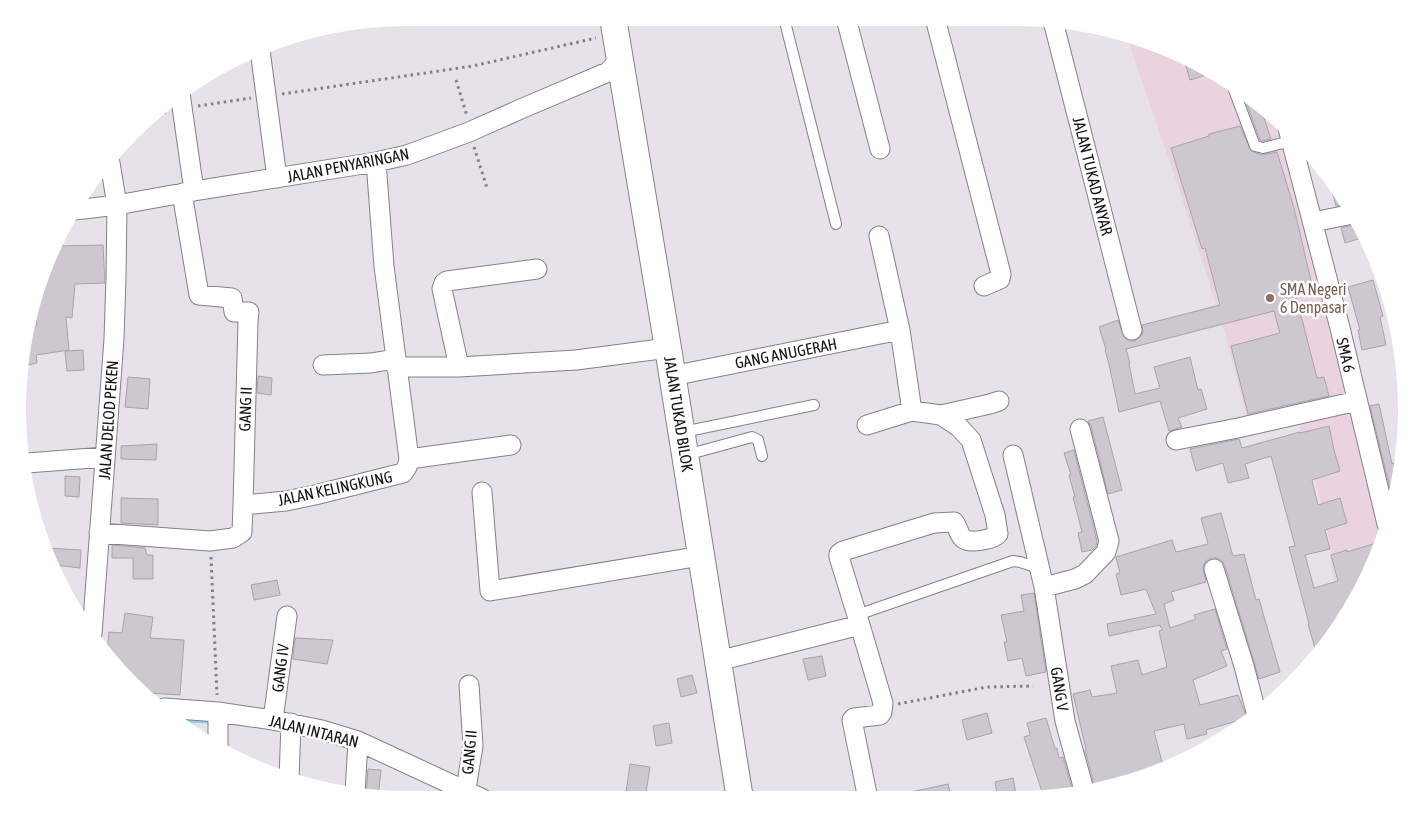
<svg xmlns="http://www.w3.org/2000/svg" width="1424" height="817" viewBox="0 0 1424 817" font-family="'Asap Condensed',sans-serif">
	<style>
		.education { fill: #ead3de }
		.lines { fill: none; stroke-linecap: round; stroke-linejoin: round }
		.stream { stroke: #8ad1eb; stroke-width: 5 }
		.building { fill: #cdc7cf; stroke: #a8a3aa }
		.lane-casing { stroke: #858087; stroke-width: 12 }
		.street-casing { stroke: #858087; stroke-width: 21 }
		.secondary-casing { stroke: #858087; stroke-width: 28 }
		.path { stroke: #838085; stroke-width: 3; stroke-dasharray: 2.5 4; stroke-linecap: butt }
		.lane { stroke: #fff; stroke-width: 10 }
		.street { stroke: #fff; stroke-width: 19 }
		.secondary { stroke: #fff; stroke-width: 26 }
		.education-dot { fill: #8d6e63; stroke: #fff; stroke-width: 2 }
		.labels { text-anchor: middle; stroke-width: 5; stroke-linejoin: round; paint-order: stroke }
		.street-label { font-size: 16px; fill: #141215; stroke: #fff }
		.education-label { font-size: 16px; fill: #785e54; stroke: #fff; text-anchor: start }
	</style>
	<rect width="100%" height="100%" fill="#e7e2e9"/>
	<path class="education" d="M1126,35L1141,38L1232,83L1277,120L1300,198L1368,470L1402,457L1399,484L1377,558L1336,594L1331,566L1330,544L1326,523L1306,445L1295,411L1248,421L1223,326L1180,192Z"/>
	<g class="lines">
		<path class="stream" d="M176,720L213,721"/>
	</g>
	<path class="building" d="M1184,59L1212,73L1190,80Z
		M1242,91L1260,106L1271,139L1263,141L1260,140Z
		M1240,126L1251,151L1262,155L1277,152L1294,208L1312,285L1295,290L1298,304L1317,378L1324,377L1329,396L1248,414L1231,346L1280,333L1274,311L1126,349L1130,363H1129L1135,394L1160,388L1154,367L1190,357L1198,390L1201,389L1207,409L1178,418L1182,427L1169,431L1160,401L1119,412L1109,364L1105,350H1106L1099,327L1118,320L1124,337L1129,341H1134L1139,338L1143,333L1142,325L1220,305L1205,248L1202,249L1171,148L1209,136V134Z
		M1331,179L1340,191L1347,204L1336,206L1329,180Z
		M1358,224L1365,237L1345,243L1341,228Z
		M103,245L105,283L75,284L72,318L66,317L69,350L36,355L37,363L23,366L28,328L37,326L32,304L59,246Z
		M1373,280L1383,316L1380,317L1386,345L1362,350L1358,330H1360L1348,287Z
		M83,350L84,370L67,371L65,351Z
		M258,376L272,378L271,395L257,393Z
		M128,377L150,379L148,409L125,407Z
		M1379,404L1392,464L1401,460L1399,484L1397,491L1391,493L1370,406Z
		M1103,417L1122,490L1108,494L1091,426L1088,421Z
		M1329,426L1334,450L1340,471L1312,480L1318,505L1340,498L1347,523L1325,530L1330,549L1305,555L1314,588L1338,581L1331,555L1347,550V552L1376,543L1379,551L1377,558L1345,618L1336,620L1338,628L1324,645L1315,648L1308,624H1309L1289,547L1295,546L1271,456L1245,464L1249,478L1228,483L1223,463L1196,471L1190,449L1239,439L1242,448L1300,432V433Z
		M157,444L156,460L121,459V446Z
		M1074,450L1097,541L1096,546L1092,550L1082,552L1078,533L1082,532L1073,497H1075L1069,475H1071L1064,453Z
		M65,476L80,477L79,497L65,496Z
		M121,498L158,499V525L121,523Z
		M1221,513L1233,556L1244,554L1256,600L1259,599L1280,672L1259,679L1225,566L1222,561L1217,558H1210L1205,562L1203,567L1206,582L1171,592L1174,600L1164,604L1170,628L1196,619L1194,615L1215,609L1227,649L1221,651L1227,666L1193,680L1200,705L1238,695L1247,718L1206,730L1207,734L1187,739L1184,724L1154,731L1163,766L1128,775L1130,781L1095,788L1085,750L1086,749L1073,694L1090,690L1092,697L1117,693L1111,666L1138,660L1142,675L1167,667L1159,631L1162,630L1160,625L1109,636L1107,624L1156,614L1146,589L1121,595L1116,574L1120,573L1116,557L1172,540L1176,552L1208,544L1201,518Z
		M112,545L145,548L147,555H153V579H133V558H112Z
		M46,548L81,550L80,568L55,565Z
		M277,580L280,595L254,600L251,585Z
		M1034,593L1046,672L1026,676L1022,658L1008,661L1004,642H1007L1001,615L1024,611L1021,595Z
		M125,613L153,617L150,638L184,640L180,695L148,693L107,655L109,632L122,633Z
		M295,638L333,640L327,664L293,659Z
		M822,656L826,676L808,680L803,659Z
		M692,675L697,693L681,697L677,679Z
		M987,713L992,733L967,740L962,720Z
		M1046,718L1055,749L1057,748L1059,758L1063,757L1073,792L1044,798L1024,737L1030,735L1027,723Z
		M669,723L672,743L656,746L653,726Z
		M630,764L650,767L645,799H625Z
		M368,769L381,770L378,798L366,795Z
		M1013,778L1017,799H998L995,782Z
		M948,784L952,799H907L906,793Z"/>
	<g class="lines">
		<defs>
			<path id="lane" d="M784,18L836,224
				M1231,82L1255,146L1263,148L1291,141
				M683,432L814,405
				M686,455L752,437L758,440L762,456
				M857,615L1013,561L1020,562L1039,568"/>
			<path id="street" d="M846,18L880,149
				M935,18L1001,274L1000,279L984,286
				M1053,21L1132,330
				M260,50L277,178
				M180,93L194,191
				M1288,128L1340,328L1387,524
				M182,193L199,295L232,298L234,312H249L248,321L243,505
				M75,210L117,205L194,191L376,162L407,155L469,132L523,108L608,72L620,59
				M1313,222L1353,214
				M879,236L900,330L912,411
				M323,365L371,363L395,359
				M396,367H459L576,360L668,348
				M459,367L442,289L444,283L447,281L537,269
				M672,376L900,330
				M941,415L990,404L999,401
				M867,425L912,411L941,415L959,427L971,440L995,515L998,534C994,539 970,544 964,539C959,536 958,527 954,522L934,523L843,551L839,554V557L860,625L883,703L882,712L880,715L854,718L852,720L868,799
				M1176,440L1238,428L1357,401
				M1013,455L1044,587L1065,721L1084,790
				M409,459L511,445
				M27,463L105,457
				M482,492L490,591L701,556
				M99,533L210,541L233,538L242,532L243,505L286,501L315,495L403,473L407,467L409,459L384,266L376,162
				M1214,569L1244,666L1256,712
				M1044,587L1075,579L1085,574L1106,552L1109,541L1080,429
				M92,634L114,339L116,277L117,205L110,163
				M718,661L860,625
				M164,708L218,712L273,720L322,730L358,741L483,799
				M273,720L287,616
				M218,747V712
				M289,780L291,723
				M466,789L473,746L469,685
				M355,793L358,741"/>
			<path id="secondary" d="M613,18L668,348L740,799"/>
		</defs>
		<use href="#lane" class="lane-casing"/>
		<use href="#street" class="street-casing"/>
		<use href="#secondary" class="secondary-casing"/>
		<path class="path" d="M456,80L467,116
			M282,94L473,66L596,38
			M198,106L251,98
			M157,113L167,112
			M474,147L487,188
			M211,557L217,695
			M898,704L987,687L1033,686"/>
		<use href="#lane" class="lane"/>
		<use href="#street" class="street"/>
		<use href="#secondary" class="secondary"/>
	</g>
	<circle class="education-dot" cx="1270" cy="298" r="5"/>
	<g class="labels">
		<g class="street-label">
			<text transform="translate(348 165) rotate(-11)" y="6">JALAN PENYARINGAN</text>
			<text transform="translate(1093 176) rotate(76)" y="6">JALAN TUKAD ANYAR</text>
			<text transform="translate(786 353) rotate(-11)" y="6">GANG ANUGERAH</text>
			<text transform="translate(1346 355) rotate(77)" y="6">SMA 6</text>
			<text transform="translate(245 409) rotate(-88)" y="6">GANG II</text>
			<text transform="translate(679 414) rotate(81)" y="6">JALAN TUKAD BILOK</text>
			<text transform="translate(108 420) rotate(-86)" y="6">JALAN DELOD PEKEN</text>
			<text transform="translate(335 488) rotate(-12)" y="6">JALAN KELINGKUNG</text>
			<text transform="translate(280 668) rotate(-83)" y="6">GANG IV</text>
			<text transform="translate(1060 689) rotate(81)" y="6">GANG V</text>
			<text transform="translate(314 731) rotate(14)" y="6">JALAN INTARAN</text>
			<text transform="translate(469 752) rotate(-85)" y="6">GANG II</text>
		</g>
		<g class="education-label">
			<text x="1280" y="295">SMA Negeri<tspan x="1280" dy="18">6 Denpasar</tspan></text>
		</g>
	</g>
	<path d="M0 0H1424V817H0ZM408 26H1016A382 382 0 0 1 1398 408V409A382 382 0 0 1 1016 791H408A382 382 0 0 1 26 409V408A382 382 0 0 1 408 26Z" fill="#fff" fill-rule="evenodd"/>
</svg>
